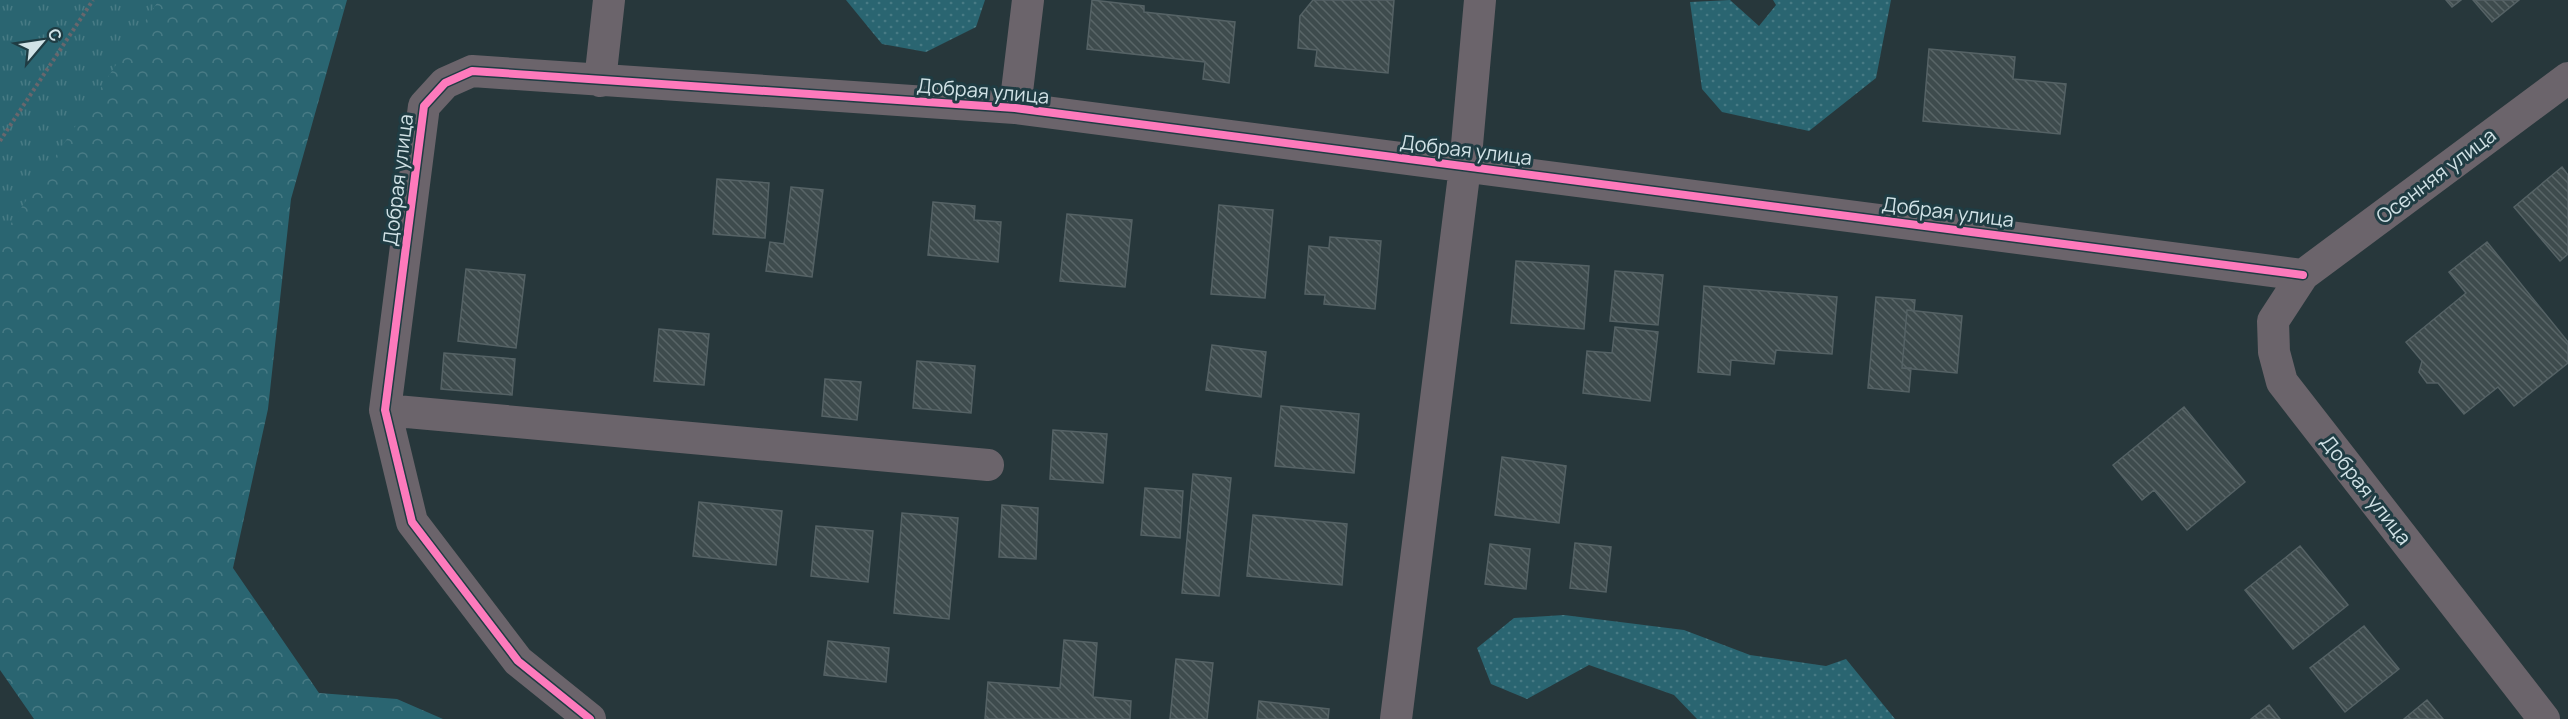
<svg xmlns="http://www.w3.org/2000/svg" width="2568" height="719" viewBox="0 0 2568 719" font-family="Manrope,sans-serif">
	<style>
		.grass { fill: url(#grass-dots) }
		.forest { fill: url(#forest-crowns) }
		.park { fill: url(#park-tufts) }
		.building { fill: url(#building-back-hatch); stroke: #556265; stroke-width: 1.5 }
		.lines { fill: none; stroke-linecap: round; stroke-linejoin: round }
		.path { stroke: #68676d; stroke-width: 4; stroke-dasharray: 3 3; stroke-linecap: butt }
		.street { stroke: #6b646b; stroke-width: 32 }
		.cycleway-casing { stroke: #1f3c43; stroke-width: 11 }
		.cycleway { stroke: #fd7abc; stroke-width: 8 }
		.labels { text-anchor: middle; stroke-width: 6; stroke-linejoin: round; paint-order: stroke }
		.street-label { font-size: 20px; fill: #d1e2e6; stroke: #1f3c43 }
	</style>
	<defs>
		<pattern id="grass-dots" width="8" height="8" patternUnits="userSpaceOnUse" patternTransform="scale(1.5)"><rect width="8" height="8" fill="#2a6571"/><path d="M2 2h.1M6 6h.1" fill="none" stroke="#487b85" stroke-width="1.8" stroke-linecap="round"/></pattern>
		<pattern id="forest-crowns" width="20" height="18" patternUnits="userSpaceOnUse" patternTransform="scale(1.5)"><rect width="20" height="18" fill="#2a6571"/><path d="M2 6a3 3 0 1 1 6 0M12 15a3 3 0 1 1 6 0" fill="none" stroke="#487b85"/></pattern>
		<pattern id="park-tufts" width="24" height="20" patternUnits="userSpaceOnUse" patternTransform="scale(1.5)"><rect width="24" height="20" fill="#2a6571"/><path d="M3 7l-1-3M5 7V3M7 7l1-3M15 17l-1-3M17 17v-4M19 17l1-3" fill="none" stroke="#487b85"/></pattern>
		<pattern id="building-back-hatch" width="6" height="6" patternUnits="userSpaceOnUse" patternTransform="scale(1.5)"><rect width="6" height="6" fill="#3e4b4d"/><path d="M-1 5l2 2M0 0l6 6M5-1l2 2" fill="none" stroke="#596567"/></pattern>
	</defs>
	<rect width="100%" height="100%" fill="#27373b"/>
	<path class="grass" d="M846,0H985L976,27L926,52L882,44Z
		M1730,0L1759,26L1776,5L1773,0H1891L1876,78L1809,131L1722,112L1702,89L1690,2Z
		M1564,615L1684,630L1750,655L1826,666L1846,659L1895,719H1697L1674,695L1589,665L1527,699L1491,684L1477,648L1514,618Z"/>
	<path class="forest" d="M0,0H347L291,199L268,409L233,568L319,693L397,699L443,719H34L0,670Z"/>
	<path class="park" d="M0,0H159L0,240Z"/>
	<path class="building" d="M1092,0L1144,6V12L1235,22L1229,83L1203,79L1205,62L1087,49Z
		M1313,0H1394L1388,73L1315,66L1317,50L1298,48L1300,16Z
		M2446,0H2461L2452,7Z
		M2473,0H2519L2492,22Z
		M1929,49L2015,57L2013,79L2066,84L2060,134L1923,121Z
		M2562,167L2568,175V254L2560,261L2514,207Z
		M717,179L769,183L765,238L713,234Z
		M791,187L823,190L812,277L766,271L770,242L784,244Z
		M933,202L975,206L974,220L1001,222L998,262L928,255Z
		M1219,205L1273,210L1265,298L1211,294Z
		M1067,214L1132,220L1125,287L1060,281Z
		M1330,237L1381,241L1375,309L1324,304L1325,295L1305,294L1309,246L1329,248Z
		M2487,242L2568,342V363L2514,406L2498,387L2464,414L2438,383H2427L2419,372L2422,361L2406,342L2466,293L2449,272Z
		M1516,261L1589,266L1584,329L1511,323Z
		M466,269L525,275L516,348L458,341Z
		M1615,271L1663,275L1658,325L1610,321Z
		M1704,286L1837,297L1832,354L1776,350L1774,364L1731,360L1730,375L1698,372Z
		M1876,297L1915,300L1914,311L1907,310L1902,368H1911L1909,392L1868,388Z
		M1907,310L1962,316L1957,373L1902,368Z
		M1615,327L1658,332L1650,401L1583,393L1587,351L1612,353Z
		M659,329L709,334L704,385L654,381Z
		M1212,345L1266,352L1261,397L1206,390Z
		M444,353L515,359L512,395L441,389Z
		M917,361L975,366L971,413L913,408Z
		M825,379L861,382L857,420L822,416Z
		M1281,406L1359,414L1354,473L1275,466Z
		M2184,407L2245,482L2187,530L2154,490L2142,500L2113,465Z
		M1053,430L1107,434L1103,483L1050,479Z
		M1502,457L1566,466L1559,523L1495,515Z
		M1193,474L1231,478L1219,596L1182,593Z
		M1145,488L1183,491L1180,538L1141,535Z
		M699,502L782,511L776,565L693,556Z
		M1002,505L1038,508L1036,559L999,557Z
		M902,513L958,518L949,619L894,613Z
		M1253,515L1347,524L1342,585L1247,576Z
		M816,526L873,531L868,582L811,576Z
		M1575,543L1611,547L1606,592L1570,588Z
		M1490,544L1530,549L1526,589L1485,584Z
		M2300,546L2348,605L2293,649L2245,590Z
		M2364,626L2399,669L2345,712L2310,668Z
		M1064,640L1097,643L1093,697L1131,701L1130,719H985L988,682L1060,688Z
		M828,641L889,648L886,682L824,675Z
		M1176,659L1213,663L1207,719H1170Z
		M2427,700L2443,719H2404Z
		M1259,701L1329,709L1328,719H1257Z
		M2269,705L2280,719H2251Z"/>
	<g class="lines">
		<path class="path" d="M0,141L93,0"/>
		<path class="street" d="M600,81L609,0
			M1015,108L1028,0
			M385,410L988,465
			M590,719L518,661L412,522L385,410L424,106L445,83L472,71L1015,108L2303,275
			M1396,719L1465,167L1480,0
			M2544,719L2282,382L2274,352L2273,321L2303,275L2568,78"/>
		<defs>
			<path id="cycleway" d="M590,719L518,661L412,522L385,410L424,106L445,83L472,71L1015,108L2303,275"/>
		</defs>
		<use href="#cycleway" class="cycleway-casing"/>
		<use href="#cycleway" class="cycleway"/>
	</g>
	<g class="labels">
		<g class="street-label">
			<text transform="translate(983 91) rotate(5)" y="7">Добрая улица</text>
			<text transform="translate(1466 150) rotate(7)" y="7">Добрая улица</text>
			<text transform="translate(2436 176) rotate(-37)" y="7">Осенняя улица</text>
			<text transform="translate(398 180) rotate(-83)" y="7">Добрая улица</text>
			<text transform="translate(1948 212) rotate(7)" y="7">Добрая улица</text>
			<text transform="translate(2366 490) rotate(52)" y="7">Добрая улица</text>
		</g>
	</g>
	<g transform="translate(42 42) rotate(61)" stroke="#1f3c43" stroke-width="4.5" paint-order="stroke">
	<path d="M0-4.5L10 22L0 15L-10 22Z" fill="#d1e2e6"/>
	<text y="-9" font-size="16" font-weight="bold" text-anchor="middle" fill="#d1e2e6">С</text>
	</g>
</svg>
